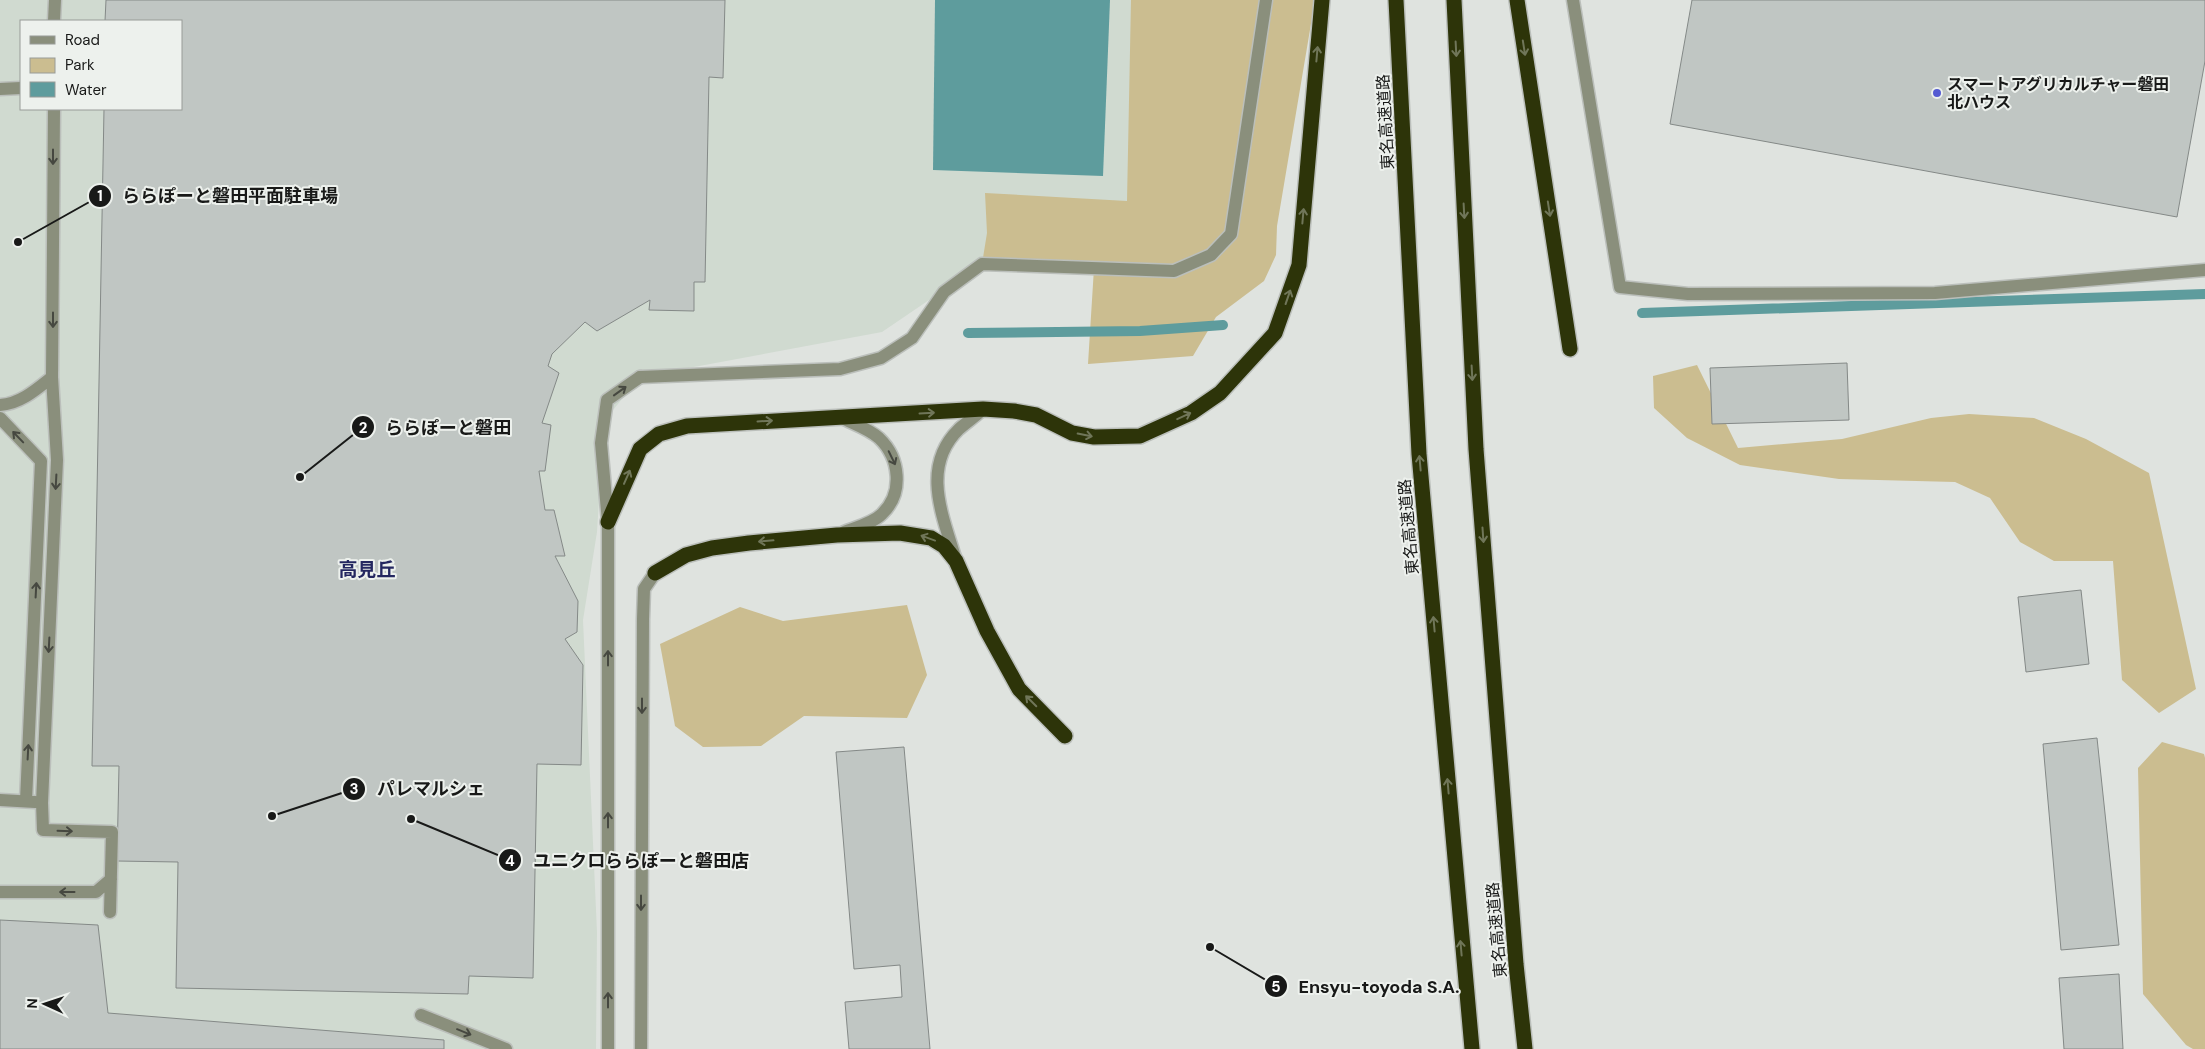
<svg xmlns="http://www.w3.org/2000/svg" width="2205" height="1049" viewBox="0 0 2205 1049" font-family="'DM Sans','Noto Sans JP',sans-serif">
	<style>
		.built { fill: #d0dad0; fill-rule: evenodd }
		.green { fill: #cbbd90 }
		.water { fill: #5e9c9d }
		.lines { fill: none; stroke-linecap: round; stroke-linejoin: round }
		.stream { stroke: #5e9c9d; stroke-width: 10 }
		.building { fill: #c0c6c3; stroke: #848987 }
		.service-casing { stroke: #bbbfbb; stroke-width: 15 }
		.minor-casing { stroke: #bbbfbb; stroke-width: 15 }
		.tertiary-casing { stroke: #bbbfbb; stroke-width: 15 }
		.motorway-casing { stroke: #bbbfbb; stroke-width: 18 }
		.service { stroke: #8a8f7c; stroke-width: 12 }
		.minor { stroke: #8a8f7c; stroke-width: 12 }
		.tertiary { stroke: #8a8f7c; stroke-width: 12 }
		.motorway { stroke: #2d3409; stroke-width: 15 }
		.oneway { stroke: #707659 }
		.oneway2 { stroke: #464840 }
		.poi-dot { fill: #555bd2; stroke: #edf1ed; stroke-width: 2 }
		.labels { text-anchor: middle; stroke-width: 4; stroke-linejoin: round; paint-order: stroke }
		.poi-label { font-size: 16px; font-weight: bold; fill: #181918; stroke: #edf1ed; text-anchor: start }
		.street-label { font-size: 16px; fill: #181918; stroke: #edf1ed }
		.quarter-label { font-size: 19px; font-weight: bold; fill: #242760; stroke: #edf1ed }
		.leader { fill: none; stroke: #181918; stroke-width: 2 }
		.callout-dot { fill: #181918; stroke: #edf1ed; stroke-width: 2 }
		.mark-label { font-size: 15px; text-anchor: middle; font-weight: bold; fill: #fff }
		.callout-label { font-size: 18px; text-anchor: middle; font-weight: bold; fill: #181918; stroke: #edf1ed; stroke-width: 4; stroke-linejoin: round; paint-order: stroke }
	</style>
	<rect width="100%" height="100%" fill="#dfe3df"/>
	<path class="built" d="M0,0H1257L1221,244L982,264L882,332L640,377L604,421L597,532L583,620L597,932L596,1049H0ZM21,21H181V109H21Z"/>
	<path class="green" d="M1131,0H1315L1277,226L1276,255L1264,281L1216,317L1193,356L1088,364L1094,268L982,264L987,233L985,193L1127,201Z
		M1697,365L1738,448L1842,439L1931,418L1969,414L2034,418L2086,439L2149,473L2196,689L2159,713L2122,680L2113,561H2054L2020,542L1990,498L1955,482L1839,479L1740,465L1687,438L1654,408L1653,376Z
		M907,605L927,675L907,718L804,716L761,746L703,747L675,726L660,644L740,607L783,621Z
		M2162,742L2204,754L2205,758V1049H2193L2186,1045L2143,994L2138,768Z"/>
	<path class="water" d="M935,0H1110L1103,176L933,170Z"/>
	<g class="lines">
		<path class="stream" d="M1642,313L2205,294
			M968,333L1140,331L1223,325"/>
	</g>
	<path class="building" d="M106,0H725L723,78L709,77L705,282H694V311L649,310L650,300L597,331L585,322L552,354L548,366L559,373L542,423L551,425L545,471H539L545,510H554L565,556H555L578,601L577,632L565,639L583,665L581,765L537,764L533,978L469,976L468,994L176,988L178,862L117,861L119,766H92L104,109H181V21H105Z
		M1692,0H2205V61L2177,217L1670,124Z
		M1847,363L1849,420L1712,424L1710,368Z
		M2081,590L2089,664L2026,672L2018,597Z
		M2097,738L2119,945L2061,950L2043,744Z
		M904,747L930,1049H849L845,1002L902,997L900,965L854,969L836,752Z
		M0,920L98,925L108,1013L444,1040V1049H0Z
		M2119,974L2123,1049H2064L2059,978Z"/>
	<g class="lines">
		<defs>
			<path id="service" d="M54,21L55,0
				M0,89L21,88
				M54,109L52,377L57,460L42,803L43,830L112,832L110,912
				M0,405C20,404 37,389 52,377
				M0,418L41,461L26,801
				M842,418C854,424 869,429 879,438C900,458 904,493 882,514C873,523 857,527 844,532
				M955,557C942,514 921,466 959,429C967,422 976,416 983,409
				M0,800L35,802
				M0,892H96L111,879
				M421,1015L506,1049"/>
			<path id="minor" d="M1573,0L1620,287L1688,294L1935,293L2205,270
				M640,377L840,369L881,358L912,338L944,292L982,264L1174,271L1211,255L1231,234L1266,0"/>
			<path id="tertiary" d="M608,1049V522L601,443L607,400L640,377
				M641,1049L643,619L644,589L655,573"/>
			<path id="motorway" d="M1396,0L1419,454L1472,1049
				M1454,0L1476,449L1516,964L1525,1049
				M1517,0L1570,349
				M608,522L640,449L659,434L687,426L983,409L1014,411L1036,415L1072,433L1094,437L1140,436L1191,413L1220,393L1275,333L1299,265L1322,0
				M655,573L686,555L712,548L749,543L837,535L900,533L931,538L944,546L956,561L987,631L1019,689L1065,736"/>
		</defs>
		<use href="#service" class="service-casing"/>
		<use href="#minor" class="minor-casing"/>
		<use href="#tertiary" class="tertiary-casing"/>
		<use href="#motorway" class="motorway-casing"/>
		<use href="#service" class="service"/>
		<use href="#minor" class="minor"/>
		<use href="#tertiary" class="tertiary"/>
		<use href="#motorway" class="motorway"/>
	</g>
	<defs><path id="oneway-shaft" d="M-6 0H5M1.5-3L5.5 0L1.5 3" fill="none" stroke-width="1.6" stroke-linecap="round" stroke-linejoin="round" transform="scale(1.25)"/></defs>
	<g class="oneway">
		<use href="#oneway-shaft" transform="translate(1524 48) rotate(81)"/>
		<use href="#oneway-shaft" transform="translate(1456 49) rotate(87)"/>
		<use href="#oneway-shaft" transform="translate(1317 54) rotate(-85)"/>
		<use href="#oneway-shaft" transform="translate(1549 209) rotate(81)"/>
		<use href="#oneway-shaft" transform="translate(1464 211) rotate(87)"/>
		<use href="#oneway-shaft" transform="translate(1303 216) rotate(-85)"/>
		<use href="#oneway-shaft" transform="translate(1288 297) rotate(-71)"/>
		<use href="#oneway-shaft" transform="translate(1472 373) rotate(87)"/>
		<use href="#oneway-shaft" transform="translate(927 413) rotate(-3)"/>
		<use href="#oneway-shaft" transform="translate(1184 416) rotate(-25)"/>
		<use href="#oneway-shaft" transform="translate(765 421) rotate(-3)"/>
		<use href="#oneway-shaft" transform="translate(1085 435) rotate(11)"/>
		<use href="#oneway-shaft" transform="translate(1420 463) rotate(-95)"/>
		<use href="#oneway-shaft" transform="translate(627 477) rotate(-66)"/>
		<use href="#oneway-shaft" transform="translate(1483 535) rotate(86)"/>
		<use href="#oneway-shaft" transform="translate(928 538) rotate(-160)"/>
		<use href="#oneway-shaft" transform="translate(766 541) rotate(175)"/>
		<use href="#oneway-shaft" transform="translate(1434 624) rotate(-95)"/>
		<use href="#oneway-shaft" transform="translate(1031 701) rotate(-135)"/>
		<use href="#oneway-shaft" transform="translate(1448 786) rotate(-95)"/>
		<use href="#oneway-shaft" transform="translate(1461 948) rotate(-95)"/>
	</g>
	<g class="oneway2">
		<use href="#oneway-shaft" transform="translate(53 157) rotate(90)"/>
		<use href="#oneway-shaft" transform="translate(53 320) rotate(90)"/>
		<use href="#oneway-shaft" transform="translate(620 391) rotate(-36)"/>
		<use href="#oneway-shaft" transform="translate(18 437) rotate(-134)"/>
		<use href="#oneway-shaft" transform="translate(892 458) rotate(64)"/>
		<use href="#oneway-shaft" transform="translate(56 482) rotate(93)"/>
		<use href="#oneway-shaft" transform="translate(36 590) rotate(-87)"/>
		<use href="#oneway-shaft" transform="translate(49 645) rotate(93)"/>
		<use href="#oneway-shaft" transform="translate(608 658) rotate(-90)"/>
		<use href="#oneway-shaft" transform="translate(642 706) rotate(90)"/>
		<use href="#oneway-shaft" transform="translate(28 752) rotate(-87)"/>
		<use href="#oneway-shaft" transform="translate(608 820) rotate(-90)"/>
		<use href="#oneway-shaft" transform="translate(65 831) rotate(2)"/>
		<use href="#oneway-shaft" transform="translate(67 892) rotate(-180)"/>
		<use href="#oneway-shaft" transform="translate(641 903) rotate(90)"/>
		<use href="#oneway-shaft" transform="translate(608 1000) rotate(-90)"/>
		<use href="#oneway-shaft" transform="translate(464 1032) rotate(22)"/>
	</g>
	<circle class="poi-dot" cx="1937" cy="93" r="5"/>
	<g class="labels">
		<g class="poi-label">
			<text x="1947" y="90">スマートアグリカルチャー磐田<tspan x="1947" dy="18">北ハウス</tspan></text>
		</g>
		<g class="street-label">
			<text transform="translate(1385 122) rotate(-93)" y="6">東名高速道路</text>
			<text transform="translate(1408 527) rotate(-95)" y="6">東名高速道路</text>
			<text transform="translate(1496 930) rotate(-95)" y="6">東名高速道路</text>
		</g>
		<g class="quarter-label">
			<text x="367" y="576">高見丘</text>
		</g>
	</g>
	<path class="leader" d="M18 242L100 196M300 477L363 427M272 816L354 789M411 819L510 860M1210 947L1276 986"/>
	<g class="callout-dot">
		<circle cx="18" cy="242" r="5"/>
		<circle cx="300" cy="477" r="5"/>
		<circle cx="272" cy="816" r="5"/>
		<circle cx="411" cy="819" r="5"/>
		<circle cx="1210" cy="947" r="5"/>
		<circle cx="100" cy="196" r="12"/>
		<circle cx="363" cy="427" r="12"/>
		<circle cx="354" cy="789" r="12"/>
		<circle cx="510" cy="860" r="12"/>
		<circle cx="1276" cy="986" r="12"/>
	</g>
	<g class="mark-label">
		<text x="100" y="201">1</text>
		<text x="363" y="433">2</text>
		<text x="354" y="794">3</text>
		<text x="510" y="866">4</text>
		<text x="1276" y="992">5</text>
	</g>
	<g class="callout-label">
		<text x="230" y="202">ららぽーと磐田平面駐車場</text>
		<text x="448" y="434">ららぽーと磐田</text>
		<text x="431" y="795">パレマルシェ</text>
		<text x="641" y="867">ユニクロららぽーと磐田店</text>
		<text x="1379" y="993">Ensyu-toyoda S.A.</text>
	</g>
	<rect x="20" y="20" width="162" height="90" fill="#edf1ed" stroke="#989b98"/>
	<rect x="30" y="36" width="25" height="8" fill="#8a8f7c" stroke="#989b98"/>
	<text x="65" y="45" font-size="15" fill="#181918">Road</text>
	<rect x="30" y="58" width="25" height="15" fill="#cbbd90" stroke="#989b98"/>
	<text x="65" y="70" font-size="15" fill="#181918">Park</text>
	<rect x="30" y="82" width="25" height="15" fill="#5e9c9d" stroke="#989b98"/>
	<text x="65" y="95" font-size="15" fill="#181918">Water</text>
	<g transform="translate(45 1004) rotate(273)" stroke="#edf1ed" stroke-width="4" paint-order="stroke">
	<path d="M0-4L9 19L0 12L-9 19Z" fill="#181918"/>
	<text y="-8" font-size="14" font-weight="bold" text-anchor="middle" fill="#181918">N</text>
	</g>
</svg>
